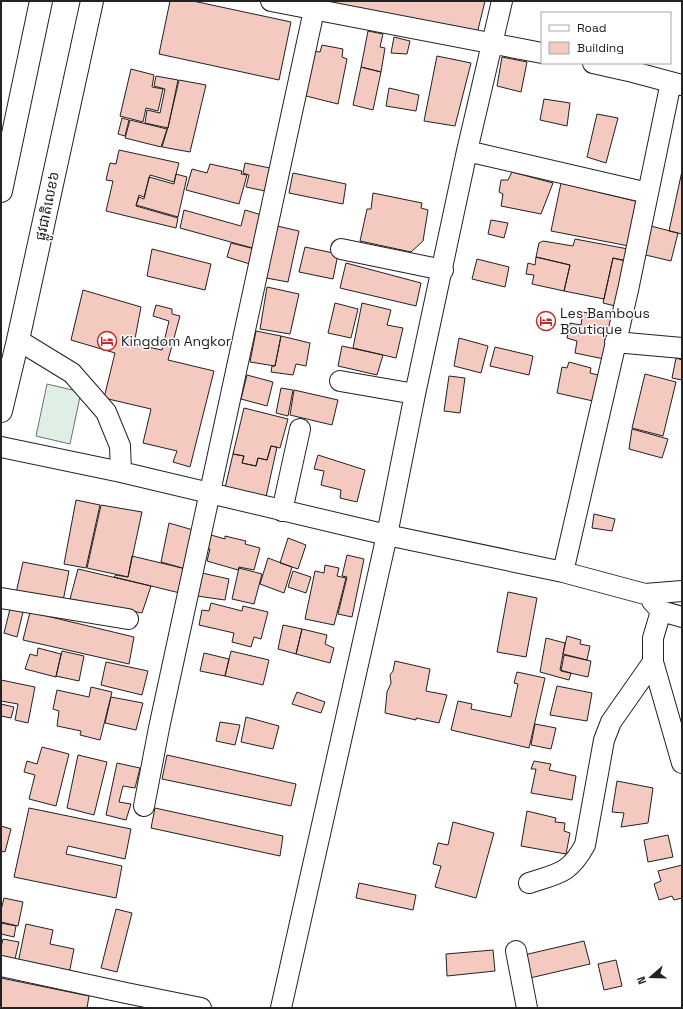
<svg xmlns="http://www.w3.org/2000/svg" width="683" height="1009" viewBox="0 0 683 1009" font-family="'Space Grotesk','Noto Sans Khmer',sans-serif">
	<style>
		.green { fill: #e0efe3; stroke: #6f6f6f }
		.building { fill: #f3c9c0; stroke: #222 }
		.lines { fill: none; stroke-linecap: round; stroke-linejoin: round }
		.minor-casing { stroke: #222; stroke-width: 22 }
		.highway-casing { stroke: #222; stroke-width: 24 }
		.minor { stroke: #fff; stroke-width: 20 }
		.highway { stroke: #fff; stroke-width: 22 }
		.labels { text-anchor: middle; stroke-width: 3; stroke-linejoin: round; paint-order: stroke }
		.street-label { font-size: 14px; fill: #222; stroke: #fff }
		.poi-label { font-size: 14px; fill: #222; stroke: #fff; text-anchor: start }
	</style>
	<rect width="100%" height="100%" fill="#fff"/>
	<path class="green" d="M47,384L81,392L70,444L36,436Z"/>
	<path class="building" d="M170,1H193L291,22L279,80L159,54Z
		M323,1H485L475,42Z
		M368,31L383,34L380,47L385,48L381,72L361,67Z
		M394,37L410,41L407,54L391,53Z
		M322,45L343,49L342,57L347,59L338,104L306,96L313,51L320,52Z
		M437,56L471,63L455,126L424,121Z
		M502,57L527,62L521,92L497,86Z
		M361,67L381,72L373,110L353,105Z
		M131,69L154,75L152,87L163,89L158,111L146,108L143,122L120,116Z
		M156,76L178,80L168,128L145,123L147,110L160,113L165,89L154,86Z
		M179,80L206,85L190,152L162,147L168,127Z
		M389,88L419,95L416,111L386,106Z
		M544,99L570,103L567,126L540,120Z
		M597,114L618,118L606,163L587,157Z
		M122,118L129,120L125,136L118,134Z
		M130,120L167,129L161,147L125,138Z
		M119,150L179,163L174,182L150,175L144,197L139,195L136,206L178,218L176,228L106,211L113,181L106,180L110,163L116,164Z
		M245,163L275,169L270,192L246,187L249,175L243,173Z
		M210,164L242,171L241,174L247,175L239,204L186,190L192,169L207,173Z
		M682,171V234L669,231Z
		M512,172L553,183L541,214L501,206L503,194L499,192L501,180H508Z
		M293,173L346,184L343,204L289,193Z
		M176,174L187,177L178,217L136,205L139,197L144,199L149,177L174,184Z
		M561,183L639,202L629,246L551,231Z
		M373,193L422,203L421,208L428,210L423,241L411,252L360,241L367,209H371Z
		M184,210L241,226L245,210L265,216L256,249L180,228Z
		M491,220L508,223L504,238L488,234Z
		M643,224L678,233L671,261L637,253Z
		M277,226L299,231L288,282L266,278Z
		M575,239L628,249L625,261L613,258L604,299L564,291L570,265L536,257L539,243L543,241L573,246Z
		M231,243L255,249L250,264L227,257Z
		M305,247L338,254L333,279L299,272Z
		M152,249L211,264L205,290L147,276Z
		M536,257L570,265L564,291L532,284L534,275L526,274L528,263L535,265Z
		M613,258L633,262L623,308L603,303Z
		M477,259L509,267L505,287L472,279Z
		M346,263L421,283L416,306L340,288Z
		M267,287L299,294L290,334L260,329Z
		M83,290L141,307L134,344L162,350L169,321L153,316L156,305L172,309V314L180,316L168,360L214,371L190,467L173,462L177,451L143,443L151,409L104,398L115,353L71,340Z
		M335,303L358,309L351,338L328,333Z
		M362,303L391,310L387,325L403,328L396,358L353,348Z
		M583,312L611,318L604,359L575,353L577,341L567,338L570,323L581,325Z
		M256,331L281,336L275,366L250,362Z
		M281,336L310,343L306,366L296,364L293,375L271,372L272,366H275Z
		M459,338L488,346L481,373L454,366Z
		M342,346L383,355L377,375L338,366Z
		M495,347L533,356L529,375L490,366Z
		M676,358L682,360V380L672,378Z
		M569,362L591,368L590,373L598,375L593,401L557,393L562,367L567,368Z
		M645,374L676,382L663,436L632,428Z
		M247,375L273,382L267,406L241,399Z
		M449,376L465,378L460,413L444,411Z
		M281,388L293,390L288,416L276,413Z
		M294,390L338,400L332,425L290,415Z
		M244,408L288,419L280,448L271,446L267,460L258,458L256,466L242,463L244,456L233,454Z
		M632,429L668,439L662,458L629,449Z
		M271,446L277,447L266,497L225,488L233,454L244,456L242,463L256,466L258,458L267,460Z
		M318,455L365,470L357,502L340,498L341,490L321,485L324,471L314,469Z
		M76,500L100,505L86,568L64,564Z
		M101,505L142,512L128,577L87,568Z
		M594,514L615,519L612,531L592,528Z
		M169,523L193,530L186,569L161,562Z
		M211,535L225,539V536L246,541L245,544L260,548L254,570L239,567L238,570L207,561L210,549H207Z
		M288,538L306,545L298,569L280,563Z
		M347,555L364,559L352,617L338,614L347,577L342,576Z
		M132,556L186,569L180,593L114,577L116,575L128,577Z
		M268,558L292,567L284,593L260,584Z
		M23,562L69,571L63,601L16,593Z
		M325,565L339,568L337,576L346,578L334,625L305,619L315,571L324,573Z
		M239,568L262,574L254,604L232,599Z
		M78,569L151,586L142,613L70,599Z
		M293,571L311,577L306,593L288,587Z
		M202,573L229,579L225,600L197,596Z
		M508,592L537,598L526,657L497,652Z
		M211,603L242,611L243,606L268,612L261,639L254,637L251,647L232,642L234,633L199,625L202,610L209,611Z
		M10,609L23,612L17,637L4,633Z
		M30,612L134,637L129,664L23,640Z
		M283,625L302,629L296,654L278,649Z
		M302,629L327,635L325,644L334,648L330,663L296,654Z
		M567,636L581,640L580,644L590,646L587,660L563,654Z
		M546,638L565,643L560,670L571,673L569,680L540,672Z
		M38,648L61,654L56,677L25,669L30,654L37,656Z
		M62,651L84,656L79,681L56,676Z
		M231,651L269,660L263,685L225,676Z
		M204,653L229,659L225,676L200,671Z
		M564,655L591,661L588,677L561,671Z
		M395,661L430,669L426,691L447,695L439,723L416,718V720L385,713L387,692L391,683L390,675L393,671Z
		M106,662L148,671L142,695L101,685Z
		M517,672L545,678L529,748L451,730L458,701L472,704L471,709L511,717L518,684L514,683Z
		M1,680L35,687L28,723L15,720L18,704L1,701Z
		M557,686L592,693L587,721L550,715Z
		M91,687L112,692L100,740L80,735L81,731L57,726L59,711L53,709L57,690L89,697Z
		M297,692L325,702L321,713L292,704Z
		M111,697L143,703L136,730L105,723Z
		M1,704L14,707L11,718L1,716Z
		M246,717L279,726L273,749L241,742Z
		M220,722L240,725L235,745L216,741Z
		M535,724L556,728L551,749L531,745Z
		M42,747L69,754L56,806L29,799L35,775L24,772L27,761L37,764Z
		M78,755L107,762L94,815L67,808Z
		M167,755L296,784L291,806L162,779Z
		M534,761L551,764L549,770L576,776L572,800L531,793L536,769H531Z
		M117,763L140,768L135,788L123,786L119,802L131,804L126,820L106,815Z
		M617,781L653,788L648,823L621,827L624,813L612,812Z
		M29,808L131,829L125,859L68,846L66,854L122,866L116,898L14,877Z
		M155,808L283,836L280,856L151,828Z
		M527,811L556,818L555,822L565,823L564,831L570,833L566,854L521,846Z
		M453,822L494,833L476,898L435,887L441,866L433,864L438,843L448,845Z
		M1,826L11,829L5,852L1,851Z
		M668,835L673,857L648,862L644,840Z
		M682,865V898L674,900L672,896L659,900L654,884L661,881L658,871Z
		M359,883L416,895L413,910L356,898Z
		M4,898L23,902L18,926L1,922V910Z
		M116,909L132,913L117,972L101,968Z
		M1,923L16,926L14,937L1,934Z
		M26,924L53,930L50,944L74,949L69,974L18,963Z
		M3,939L19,942L14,963L1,960V947Z
		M584,941L590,964L530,978L524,955Z
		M493,950L495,971L447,976L446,954Z
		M616,960L622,986L604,990L598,964Z
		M1,978L89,996L87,1008H1Z"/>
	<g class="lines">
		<defs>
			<path id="minor" d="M271,1L542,53
				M593,63L633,72L682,85
				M467,151L648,193
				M341,249L443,270
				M18,340L72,373L106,412L120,446L121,472
				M615,342L682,348
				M340,381L415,394
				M1,447L121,472L387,535L563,572L645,594L682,591
				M282,511L300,429
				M563,572L628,290L671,82
				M1,598L128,619
				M652,601L661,611L682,617
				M661,611L653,638V662L682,763
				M144,806L159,728L316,1
				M529,883C559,873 569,874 585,845L604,740L611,722L653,662
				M516,951L527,1008
				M1,966L126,993L201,1008
				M281,1008L387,535L415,394L467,151L502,1"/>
			<path id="highway" d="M1,191L41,1
				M1,411L18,340L92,1"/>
		</defs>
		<use href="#minor" class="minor-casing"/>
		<use href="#highway" class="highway-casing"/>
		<use href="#minor" class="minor"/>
		<use href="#highway" class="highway"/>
	</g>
	<defs>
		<symbol id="hotel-ring" viewBox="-11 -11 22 22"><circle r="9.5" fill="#fff" stroke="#c62828" stroke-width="1.5"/><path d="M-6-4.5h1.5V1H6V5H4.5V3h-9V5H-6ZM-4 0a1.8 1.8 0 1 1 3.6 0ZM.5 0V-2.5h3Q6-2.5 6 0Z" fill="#c62828"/></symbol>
	</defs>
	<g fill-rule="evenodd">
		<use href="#hotel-ring" x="535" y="310" width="22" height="22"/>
		<use href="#hotel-ring" x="96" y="330" width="22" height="22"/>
	</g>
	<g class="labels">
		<g class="street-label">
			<text transform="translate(47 206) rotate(-78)" y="5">ផ្លូវជាតិលេខ៦</text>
		</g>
		<g class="poi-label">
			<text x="560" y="318">Les Bambous<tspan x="560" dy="16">Boutique</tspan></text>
			<text x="121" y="346">Kingdom Angkor</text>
		</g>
	</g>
	<rect width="683" height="1009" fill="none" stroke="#222222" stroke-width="4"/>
	<rect x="541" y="12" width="130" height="52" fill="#ffffff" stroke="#a7a7a7"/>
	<rect x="549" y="25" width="20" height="6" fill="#ffffff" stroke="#a7a7a7"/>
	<text x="577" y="32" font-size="12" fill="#222222">Road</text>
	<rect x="549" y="42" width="20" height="12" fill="#f3c9c0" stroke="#a7a7a7"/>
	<text x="577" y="52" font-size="12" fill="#222222">Building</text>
	<g transform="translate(651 977) rotate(250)" stroke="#ffffff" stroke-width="3" paint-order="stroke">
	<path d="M0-3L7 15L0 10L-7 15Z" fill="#222222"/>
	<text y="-6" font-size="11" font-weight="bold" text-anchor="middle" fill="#222222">N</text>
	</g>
</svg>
